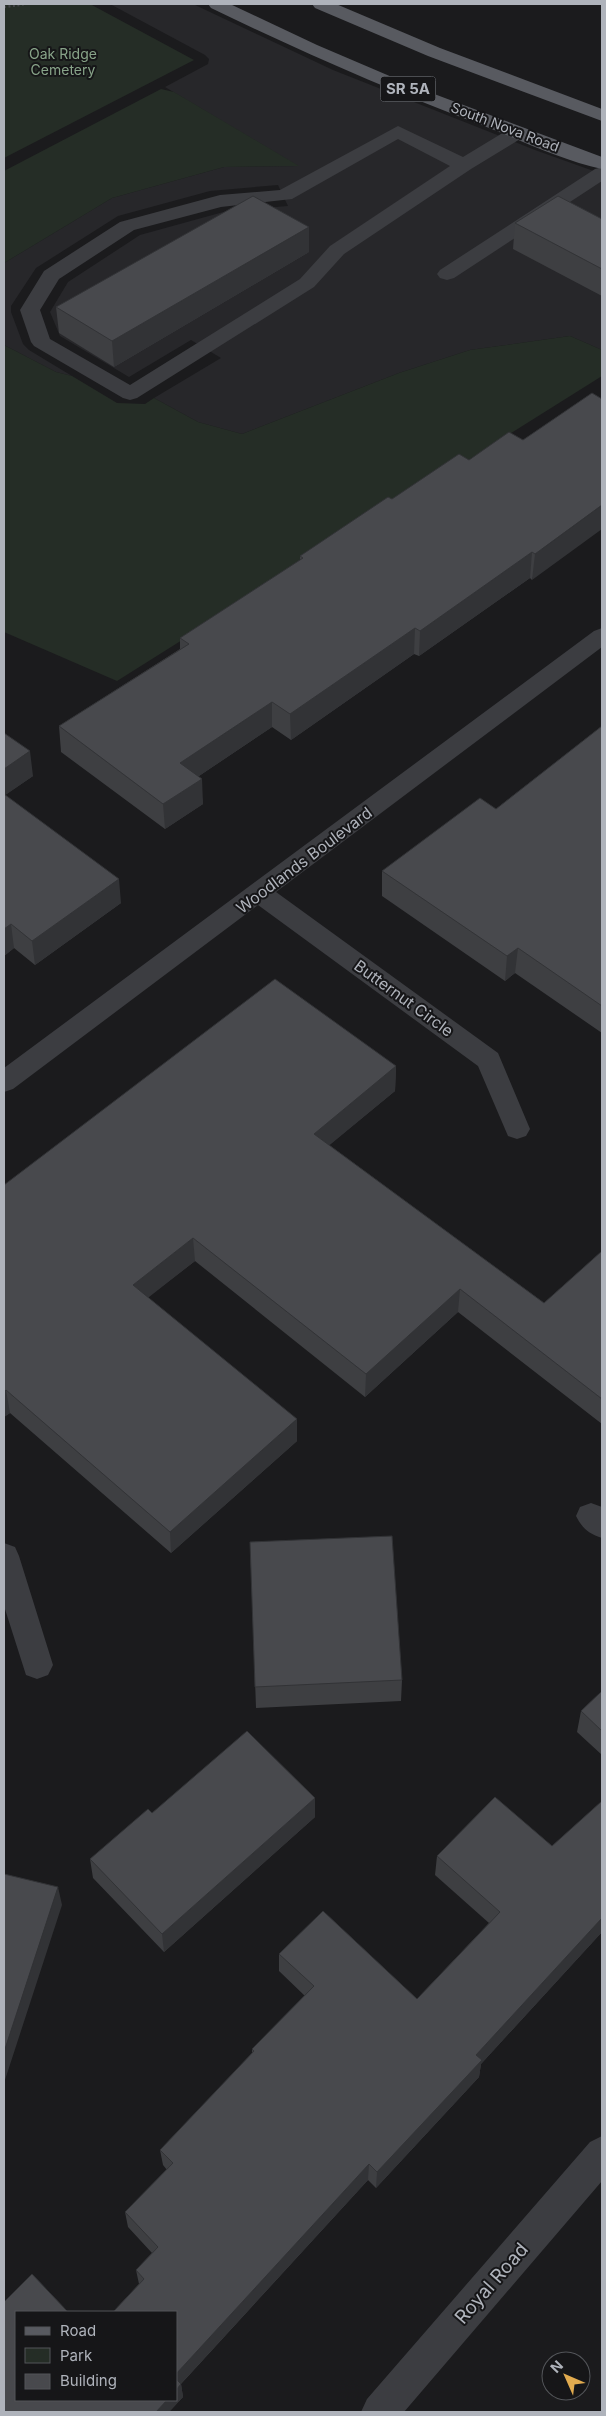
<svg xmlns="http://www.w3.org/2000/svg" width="606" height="2416" viewBox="0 0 606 2416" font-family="Inter,sans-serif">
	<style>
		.built { fill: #27272a }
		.green { fill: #252d26 }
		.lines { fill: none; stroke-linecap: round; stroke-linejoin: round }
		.path { stroke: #424448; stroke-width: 2.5; stroke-dasharray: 2 2.5; stroke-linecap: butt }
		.minor { fill: #3c3d41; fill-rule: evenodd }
		.major { fill: #585a60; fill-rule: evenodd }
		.wall { fill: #3e3f42 }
		.shaded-wall { fill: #323336 }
		.building { fill: #48494d; stroke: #323336 }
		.labels { text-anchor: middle; stroke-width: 4; stroke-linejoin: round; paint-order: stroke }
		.far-park-label { font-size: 14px; fill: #88a489; stroke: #161618 }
		.far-street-label { font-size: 14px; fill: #afb3bb; stroke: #161618 }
		.shield { fill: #161618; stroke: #81848a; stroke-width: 1 }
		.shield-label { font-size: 15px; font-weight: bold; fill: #afb3bb }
		.street-label { font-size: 16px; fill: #afb3bb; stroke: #161618 }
		.near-street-label { font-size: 19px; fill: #afb3bb; stroke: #161618 }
	</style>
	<rect width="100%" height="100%" fill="#1b1b1d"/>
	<path class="built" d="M110,4H193L333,70L535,150L602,174V350L570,336L470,350L399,373L242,434L198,422L154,398L221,358L191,340L129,377L60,336L50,312L68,282L140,235L227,211L288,206L278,185L210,191L118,216L36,268L11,306V312L23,344L29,350L72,376L56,372L4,345V263L112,198L224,167L298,166L165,87L208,64L209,59L205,55Z"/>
	<path class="green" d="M4,4H90L194,60L4,158Z
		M161,89L174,92L299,166L224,167L112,198L4,263V171Z
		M570,336L602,350V376L117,681L4,632V345L56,372L72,376L117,403L145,404L154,398L198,422L242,434L399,373L470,350Z"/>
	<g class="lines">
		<path class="path" d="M4,7L26,4"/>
		<path class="minor" d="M398,126L463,157L511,128H525L527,132L525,136L471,169L344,254L314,287L137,398L130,400L123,398L34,346L31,342L20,310L44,271L120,222L220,195L280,190ZM398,139L450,166L330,246L300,279L130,385L50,339L40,310L59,279L134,230L221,207L292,199Z
			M602,167V181L454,278L447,280L440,278L437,274L440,270L595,169Z
			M602,628V647L276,892L498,1053L530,1129L526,1136L517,1139L508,1136L478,1066L258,905L13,1089L4,1092V1068L594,631Z
			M591,1503L602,1507V1538C589,1534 582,1528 576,1516L580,1507Z
			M4,1543L15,1547L19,1556L53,1665L48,1675L37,1679L26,1675L4,1606Z
			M602,2136V2181L404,2412H361L367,2399L590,2142Z"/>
		<path class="major" d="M208,4H230L317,45L413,86L602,157V169C564,161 520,140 484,126C391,91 300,51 211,8Z
			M312,4H336L440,48L602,109V121L428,56L315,8Z"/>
	</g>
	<path class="wall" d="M602,219V296L513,249L515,223Z
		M309,252L114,367L59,333L56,307Z
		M592,393L532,580L530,578L419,656L414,654L291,740L272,727L199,776L203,804L165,829L61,752L59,726L180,649V638L300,561V556L392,499L469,460L523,440Z
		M602,726V1033L515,973L505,981L382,896V871L496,809Z
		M4,733L33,776L5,795L121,903L35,965L14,948L4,956Z
		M396,1066L395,1091L329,1145L544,1303L602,1251V1424L458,1312L365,1397L195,1261L148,1297L297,1441L171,1553L10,1413L4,1417V1185Z
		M250,1542L402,1680L401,1701L256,1708Z
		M602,1691V1755L577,1732L581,1711Z
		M495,1797L552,1846L602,1801V1932L481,2064L479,2077L376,2188L368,2180L181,2384L183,2397L169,2412H4V2302L32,2274L68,2312H16V2400H176V2312H113L139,2284L136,2270L152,2253L128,2227L125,2212L167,2170L163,2165L160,2150L252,2054V2049L305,1996L279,1971V1954L323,1911L417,1999L489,1923L435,1875L437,1856Z
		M315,1798V1817L164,1952L93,1878L90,1859L152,1813Z"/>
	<path class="shaded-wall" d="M309,227V252L114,367L112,341Z
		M602,505V529L532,580L535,554Z
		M532,552L530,578L419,656L420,631Z
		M415,628L414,654L291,740L290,714Z
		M272,702V727L181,788L180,763Z
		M30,751L33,776L4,796V769Z
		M202,779L203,804L165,829L163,804Z
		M119,879L121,903L35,965L32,941Z
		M11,924L14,948L4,956V929Z
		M518,948L515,973L505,981L507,956Z
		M396,1066L395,1091L314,1158V1134Z
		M193,1238L195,1261L135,1308L133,1285Z
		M460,1289L458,1312L365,1397L366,1374Z
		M6,1390L10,1413L4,1417V1392Z
		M297,1419V1441L171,1553L170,1532Z
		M315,1798V1817L164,1952L162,1934Z
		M58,1887L62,1905L4,2083V2052Z
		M602,1918V1932L481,2064L479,2077L376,2188L377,2172L476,2055Z
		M369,2164L368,2180L176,2389V2374Z
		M181,2384L183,2397L169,2412H156L167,2400H176V2390Z"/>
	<path class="building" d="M253,196L309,227L112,341L56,307Z
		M558,196L602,219V269L515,223Z
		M592,393L602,399V505L535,554L532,552L420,631L415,628L290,714L272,702L180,763L202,779L163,804L59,726L189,644L180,638L303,558L300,556L388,497L392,499L459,454L469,460L509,432L523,440Z
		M602,726V1006L518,948L507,956L382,871L480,798L496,809Z
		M4,733L30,751L4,769Z
		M4,794L119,879L32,941L11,924L4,929Z
		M275,979L396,1066L314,1134L544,1303L602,1251V1399L460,1289L366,1374L193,1238L133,1285L297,1419L170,1532L6,1390L4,1392V1185Z
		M392,1536L402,1680L255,1687L250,1542Z
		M602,1691V1731L581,1711Z
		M247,1731L315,1798L162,1934L90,1859L148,1809L152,1813Z
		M495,1797L552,1846L602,1801V1918L476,2055L482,2060L377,2172L369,2164L176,2374V2312H113L144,2279L136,2270L158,2247L125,2212L173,2163L160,2150L254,2051L252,2049L314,1986L279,1954L323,1911L417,1999L500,1912L437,1856Z
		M4,1874L58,1887L4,2052Z
		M32,2274L68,2312H16V2400H167L156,2412H4V2302Z
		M176,2379L181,2384L176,2390Z"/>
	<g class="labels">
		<g class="far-park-label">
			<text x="63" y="59">Oak Ridge<tspan x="63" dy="16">Cemetery</tspan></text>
		</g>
		<g class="far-street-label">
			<text transform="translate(505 127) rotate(21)" y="5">South Nova Road</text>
		</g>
		<rect class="shield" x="380.5" y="76.5" width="55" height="25" rx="4"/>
		<g class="shield-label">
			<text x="408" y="94">SR 5A</text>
		</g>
		<g class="street-label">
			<text transform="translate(304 860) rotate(-37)" y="6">Woodlands Boulevard</text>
			<text transform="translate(404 998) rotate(36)" y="6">Butternut Circle</text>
		</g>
		<g class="near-street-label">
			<text transform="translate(491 2283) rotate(-49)" y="7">Royal Road</text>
		</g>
	</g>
	<rect width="606" height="2416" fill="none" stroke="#afb3bb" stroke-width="10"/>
	<rect x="15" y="2311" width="162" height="90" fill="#161618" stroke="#535559"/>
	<rect x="25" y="2327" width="25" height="8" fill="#585a60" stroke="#535559"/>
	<text x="60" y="2336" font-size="15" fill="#afb3bb">Road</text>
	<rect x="25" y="2348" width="25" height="15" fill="#252d26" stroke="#535559"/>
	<text x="60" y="2361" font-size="15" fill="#afb3bb">Park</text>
	<rect x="25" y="2374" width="25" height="15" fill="#48494d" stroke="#535559"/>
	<text x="60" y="2386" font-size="15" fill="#afb3bb">Building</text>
	<g transform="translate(566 2376) rotate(315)"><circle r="24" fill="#161618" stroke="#535559"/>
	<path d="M0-4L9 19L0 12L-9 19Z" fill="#e1ab4f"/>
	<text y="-8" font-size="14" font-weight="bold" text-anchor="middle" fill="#afb3bb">N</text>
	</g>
</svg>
